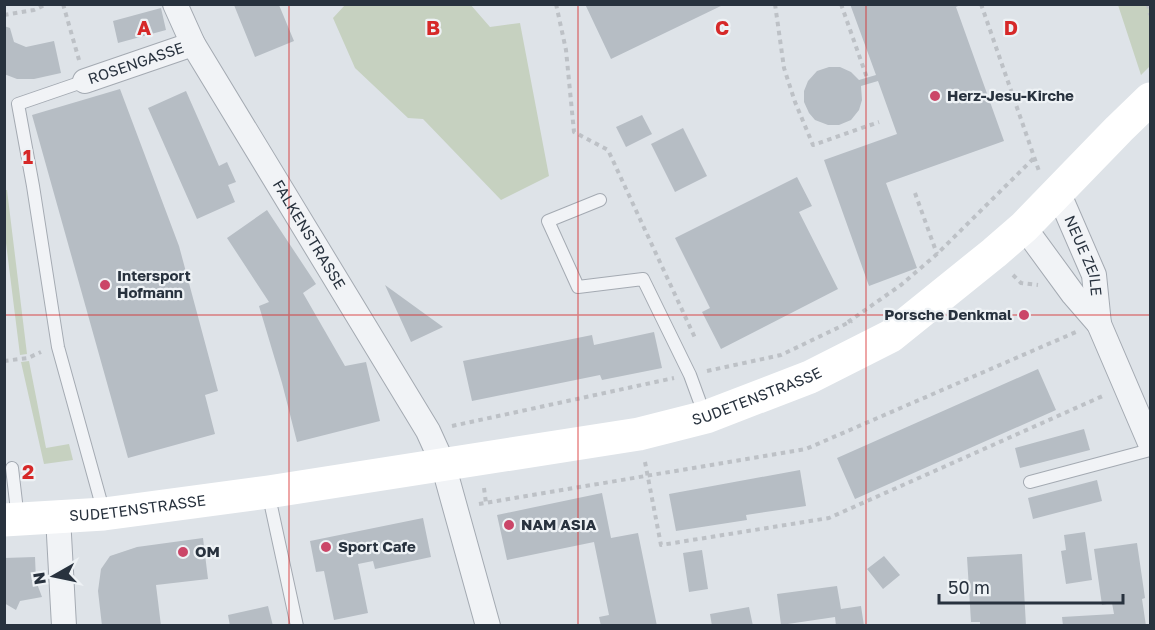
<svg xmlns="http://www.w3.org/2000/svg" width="1155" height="630" viewBox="0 0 1155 630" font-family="'Golos Text',sans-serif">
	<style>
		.green { fill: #c6d1c0 }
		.building { fill: #b6bdc4 }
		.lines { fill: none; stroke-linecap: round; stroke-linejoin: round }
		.lane-casing { stroke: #a4aab2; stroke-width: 14 }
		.street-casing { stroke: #a4aab2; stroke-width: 26 }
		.path { stroke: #bdc1c6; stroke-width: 4; stroke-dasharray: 4.5 4.5; stroke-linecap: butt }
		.lane { stroke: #f1f3f6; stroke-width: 12 }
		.street { stroke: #f1f3f6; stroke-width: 24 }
		.secondary { stroke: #fff; stroke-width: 33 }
		.grid { fill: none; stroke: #d62828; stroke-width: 1.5; stroke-opacity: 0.55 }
		.poi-dot { fill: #cb4668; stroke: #eef2f5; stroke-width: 2 }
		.labels { text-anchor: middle; stroke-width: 4.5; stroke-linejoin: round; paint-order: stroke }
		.street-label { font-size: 15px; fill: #28323e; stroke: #eef2f5 }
		.poi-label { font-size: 15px; font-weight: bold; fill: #28323e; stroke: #eef2f5; text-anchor: start }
		.grid-label { font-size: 20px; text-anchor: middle; font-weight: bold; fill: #d62828; stroke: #eef2f5; stroke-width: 4.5; stroke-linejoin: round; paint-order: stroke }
	</style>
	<rect width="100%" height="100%" fill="#dee3e8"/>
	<path class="green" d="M470,4L490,27L520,23L549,176L501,200L423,119L408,118L355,68L333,18L345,5Z
		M1118,5H1150V66L1141,75Z
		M5,190H7L27,354L20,355L5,235Z
		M29,361L46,448L69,444L73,460L44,464L21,362Z"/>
	<path class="building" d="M585,4H725L611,59Z
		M850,4H962L956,7L1004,141L886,183L917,268L869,286L824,160L897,134L878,81L861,86L862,100L859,110L851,120L839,125H828L815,120L809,113L804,102V91L808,81L817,71L829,67H840L851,72L859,80L876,75Z
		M234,5H279L294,41L255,57Z
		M161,8L166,30L118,43L113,21Z
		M4,26L10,28L14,42L26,47L54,41L61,73L34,79H17L4,74Z
		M120,89L179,246L218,391L205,395L215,434L128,458L32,115Z
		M186,91L219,166L227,162L236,182L228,185L235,202L197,219L148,108Z
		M642,115L652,134L626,147L616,127Z
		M683,128L707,176L675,192L651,144Z
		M797,177L812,206L799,212L838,289L721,349L702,312L710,308L675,238Z
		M267,210L316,284L303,293L345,366L366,362L380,421L297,442L282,383L259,306L269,302L227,238Z
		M385,285L443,327L411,342Z
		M654,332L662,368L602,380L600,375L472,401L463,361L592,335L594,345Z
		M1038,369L1056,410L855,499L837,458Z
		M1084,429L1090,450L1020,468L1015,448Z
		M800,470L806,506L746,515L747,520L676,531L669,494Z
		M1097,480L1102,501L1033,519L1028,498Z
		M602,493L611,538L638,533L657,626H601L599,617L609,615L594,542L507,560L497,515Z
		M423,518L431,557L375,569L373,561L358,564L368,613L334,620L324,571L316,572L310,541Z
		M1085,532L1092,580L1066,584L1061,551L1066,550L1064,535Z
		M203,538L208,579L156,585L161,626H102L98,591L101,569L110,556L137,547Z
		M1137,543L1145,598L1142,599L1146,626H1063L1062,617L1114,614L1112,603L1102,605L1094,549Z
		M702,550L708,589L689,592L683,553Z
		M1022,554L1026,626H980V622H971L967,557Z
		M884,556L900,575L883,589L867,569Z
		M35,557L36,581L42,597L20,601L16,610L4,603V558Z
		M837,586L841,609L861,606L864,626H836L835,617L781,625L777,594Z
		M268,606L273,626H230L228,615Z
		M749,607L753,626H712L710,614Z"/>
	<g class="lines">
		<defs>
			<path id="lane" d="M85,81L18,104L33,186L58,347L104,513
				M600,200L548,221L578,287L643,279L690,375L705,416
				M12,468L18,519
				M1030,482L1150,450
				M268,492L297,626"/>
			<g id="street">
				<path id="s1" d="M175,4L193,44L428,431L443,464L488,626"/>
				<path id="s2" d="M85,81L193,44"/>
				<path id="s3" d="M1058,192L1094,275L1099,324"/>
				<path d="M1024,227L1073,294L1099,324L1150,443"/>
				<path d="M58,517L64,626"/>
			</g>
		</defs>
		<use href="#lane" class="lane-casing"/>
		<use href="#street" class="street-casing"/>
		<path class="path" d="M63,4L79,60
			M556,4L566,50L574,132L608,150L696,340
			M775,4L784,68L795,102L813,145L879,122
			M841,4L867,78
			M981,4L1039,171
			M1148,4L1150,15
			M4,15L34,10L47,4
			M915,193L937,254
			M1013,275L1021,283L1038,285
			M848,322L901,285L937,254L1035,157
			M4,361L28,358L41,352
			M707,371L781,355L852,321
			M452,426L674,378
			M645,462L661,545L829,518L1105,395
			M484,488L486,503
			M479,504L806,449L1076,332"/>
		<use href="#lane" class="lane"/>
		<use href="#street" class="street"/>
		<path class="secondary" id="s4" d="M4,520L104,514L268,492L639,434L706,417L810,377L891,336L994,253L1024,227L1119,129L1150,99"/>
	</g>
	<path class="grid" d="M289,4V626M578,4V626M866,4V626M4,315H1150"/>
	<g class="poi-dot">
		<circle cx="935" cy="96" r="6"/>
		<circle cx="105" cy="285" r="6"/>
		<circle cx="1024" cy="315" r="6"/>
		<circle cx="509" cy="525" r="6"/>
		<circle cx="326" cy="547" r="6"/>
		<circle cx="183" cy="552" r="6"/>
	</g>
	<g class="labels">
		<g class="street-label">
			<text dy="5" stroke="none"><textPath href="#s2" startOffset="54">ROSENGASSE</textPath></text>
			<text dy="5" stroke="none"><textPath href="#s1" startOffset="267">FALKENSTRASSE</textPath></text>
			<text dy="5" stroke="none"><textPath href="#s3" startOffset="69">NEUE ZEILE</textPath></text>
			<text dy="5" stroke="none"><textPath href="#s4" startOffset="765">SUDETENSTRASSE</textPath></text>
			<text dy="5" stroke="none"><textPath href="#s4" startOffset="134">SUDETENSTRASSE</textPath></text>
		</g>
		<g class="poi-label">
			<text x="947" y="101">Herz-Jesu-Kirche</text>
			<text x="117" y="281">Intersport<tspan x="117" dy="17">Hofmann</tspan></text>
			<text x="1012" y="320" text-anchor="end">Porsche Denkmal</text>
			<text x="521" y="530">NAM ASIA</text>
			<text x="338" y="552">Sport Cafe</text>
			<text x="195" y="557">OM</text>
		</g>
	</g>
	<g class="grid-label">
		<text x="144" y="35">A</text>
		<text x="433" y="35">B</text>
		<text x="722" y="35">C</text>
		<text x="1011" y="35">D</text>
		<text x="28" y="164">1</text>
		<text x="28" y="479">2</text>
	</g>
	<rect width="1155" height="630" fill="none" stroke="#28323e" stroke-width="12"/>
	<g transform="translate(54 576) rotate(261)" stroke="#eef2f5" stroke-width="4.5" paint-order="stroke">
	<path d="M0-4.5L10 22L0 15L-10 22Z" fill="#28323e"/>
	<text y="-9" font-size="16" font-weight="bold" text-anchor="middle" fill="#28323e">N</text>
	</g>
	<path d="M939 594v9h184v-9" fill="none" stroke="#28323e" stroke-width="3"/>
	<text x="948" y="594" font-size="18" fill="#28323e" stroke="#eef2f5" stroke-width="4.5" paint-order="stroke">50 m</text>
</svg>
